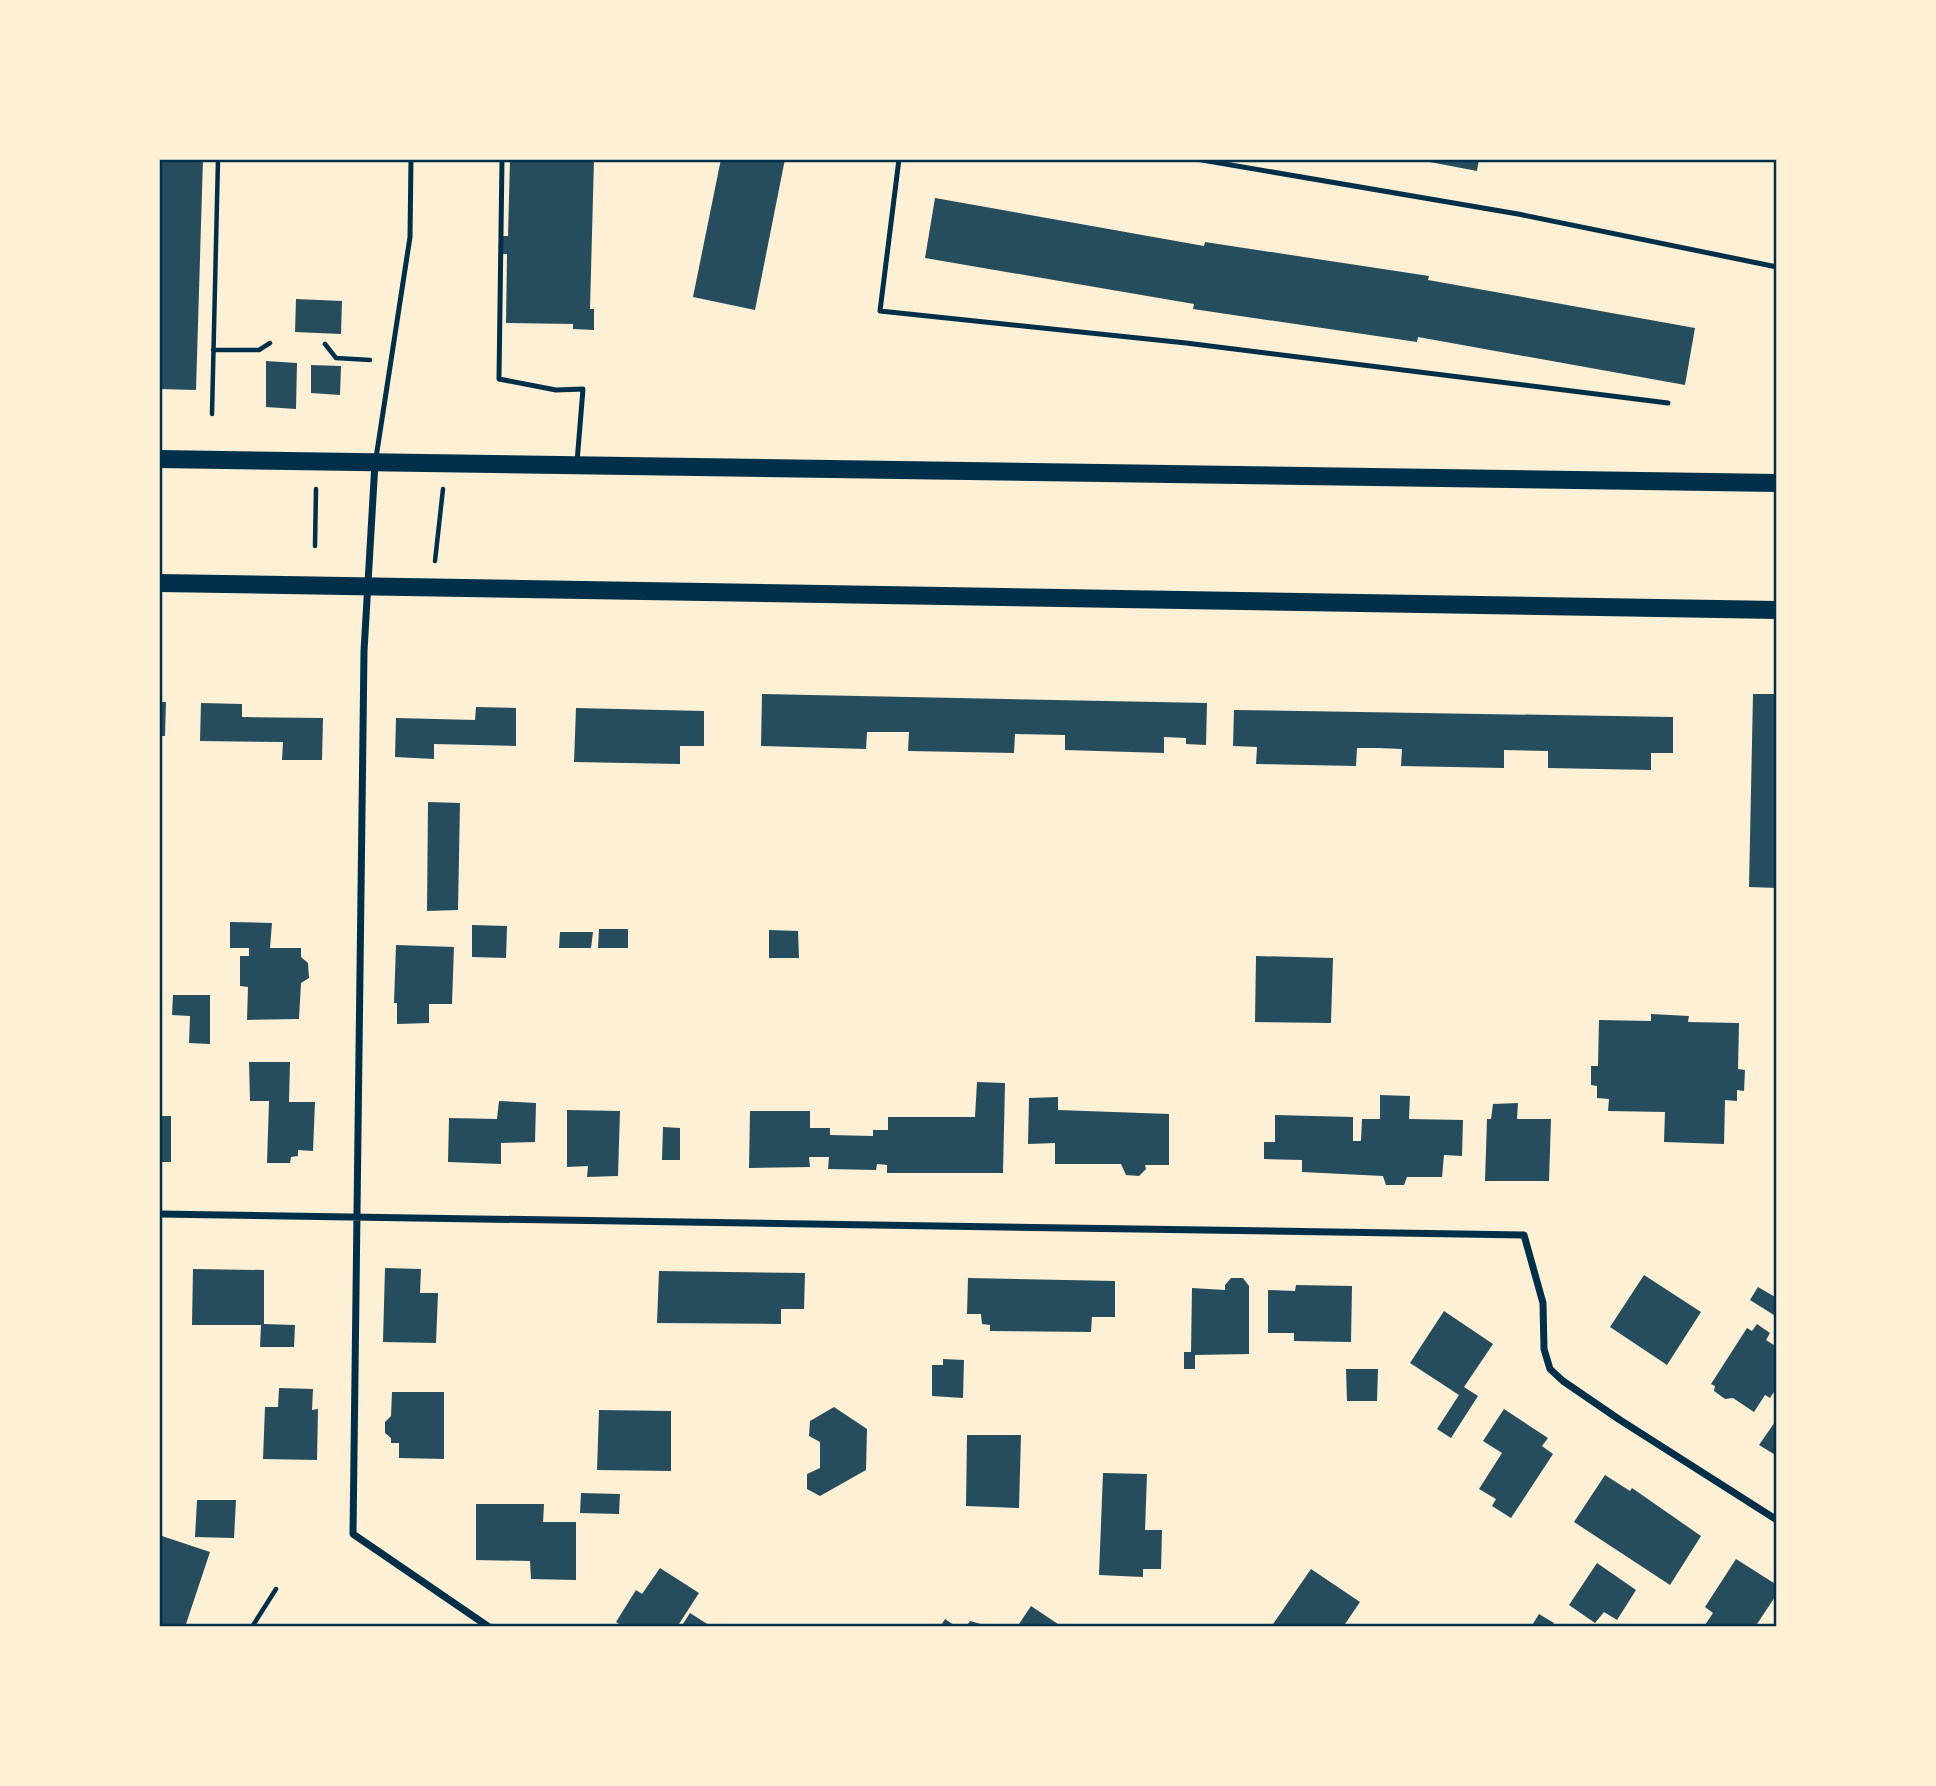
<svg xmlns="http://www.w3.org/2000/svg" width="1936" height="1786" viewBox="0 0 1936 1786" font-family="Roboto,sans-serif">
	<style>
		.building { fill: #264d5e }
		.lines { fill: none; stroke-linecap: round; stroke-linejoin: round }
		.path { stroke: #003049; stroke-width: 4.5 }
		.service { stroke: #003049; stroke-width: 5 }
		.minor { stroke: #003049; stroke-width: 7 }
		.primary { stroke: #003049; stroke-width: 18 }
		.neatline { fill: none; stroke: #003049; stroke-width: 2.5 }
	</style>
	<rect width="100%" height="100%" fill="#fdf0d5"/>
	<path class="building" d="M159,159H203L196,390L159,389Z
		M510,159H594L590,309H594V330L573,329V324L506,323L507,254H501L502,236H508Z
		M721,159H785L755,310L693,297Z
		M1414,159H1479L1477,171Z
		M935,198L1204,246L1205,242L1429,276L1428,280L1695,328L1685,385L1418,337L1417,342L1193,309L1194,304L925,258Z
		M296,299L342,301L341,334L295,332Z
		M266,361L297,363L296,409L266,407Z
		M311,365L341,366L340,395L311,393Z
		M762,694L1207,703L1206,745L1186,744V738L1164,737V753L1065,750V735L1015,734L1014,753L908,751L909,732H867L866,749L761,746Z
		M1753,694H1777V888L1749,887Z
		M159,702H166L165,736H159Z
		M201,703L242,704V717L323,718L322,760H282L283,742L200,741Z
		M476,707L516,708V746L434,744V759L395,757L396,718L475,720Z
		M576,708L704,711V746H680V764L574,762Z
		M1234,710L1673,717V753H1651V770L1548,768V751L1504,750V768L1401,766L1402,749L1379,748H1357L1356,766L1256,764L1257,747L1233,746Z
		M428,802L460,803L458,910L427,911Z
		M230,922L272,923L270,948H301V957L308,963L309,978L301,983L299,1019L247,1020L248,987L240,986V956H249V948H230Z
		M472,925L507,926L506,958L472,957Z
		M599,929H628V948H598Z
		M769,930L798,931L799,958H769Z
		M560,932H593L591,948H559Z
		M396,945L454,947L452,1004H429V1023L397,1024V1003H394Z
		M1256,956L1333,958L1331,1023L1255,1022Z
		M173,995H210V1044L189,1043L190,1016L172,1015Z
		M1651,1014L1689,1016L1688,1022L1739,1023L1738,1069L1745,1070L1744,1091L1737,1090V1101L1725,1100L1724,1144L1664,1142L1665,1112L1608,1111L1609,1099L1597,1098V1086L1591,1085V1066H1598L1599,1020L1651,1021Z
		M249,1062H290L289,1102H315L313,1151L298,1150V1156L291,1157L290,1163H267L269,1101H250Z
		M977,1082L1005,1083L1003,1173H887V1165L877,1164L876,1170L828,1169L829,1157H809L810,1167L749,1168L750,1111H810V1128H830V1135L873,1136V1130H888V1117H975Z
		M1380,1095L1410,1096L1409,1119L1463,1120L1462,1156L1444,1155L1442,1177H1407L1404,1185H1386L1383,1176L1302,1172V1160L1264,1159V1142H1275V1115L1353,1117V1141H1361L1362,1119H1380Z
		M1058,1097V1110L1169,1114V1165H1145L1146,1169L1139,1176L1126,1175L1121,1164H1055V1143L1028,1144L1029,1098Z
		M499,1101L536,1103L535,1142L501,1143V1164L448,1162L449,1118L497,1119Z
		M1518,1103L1517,1119H1551L1549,1181H1485L1487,1119H1491L1493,1104Z
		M567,1110L620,1111L618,1176L587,1177L588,1166L567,1167Z
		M159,1116H171V1162H159Z
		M663,1127L680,1128V1160H662Z
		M385,1268L421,1269L420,1293H438L436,1343L383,1342Z
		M193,1269L264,1270V1324L295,1325L294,1347H260L261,1325H192Z
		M659,1271L805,1273L804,1309H781V1324L657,1323Z
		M1644,1275L1701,1312L1667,1365L1610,1327Z
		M968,1278L1115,1281V1317H1092L1091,1332L990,1331V1325L982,1324L981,1314H967Z
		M1231,1278H1243L1249,1286V1354L1195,1355V1369H1184V1352H1191L1192,1288L1225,1290V1285Z
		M1296,1285L1352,1286L1351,1342L1294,1341V1333H1268V1290L1295,1291Z
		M1758,1287L1777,1298V1317L1750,1300Z
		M1444,1311L1493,1344L1464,1387L1478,1396L1451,1438L1437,1429L1459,1395L1410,1363Z
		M1757,1324L1770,1333L1766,1340L1777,1347V1387L1770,1398L1765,1395L1754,1412L1733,1398L1725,1399L1714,1391L1715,1386L1711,1384L1747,1328L1752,1331Z
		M943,1359L964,1360L963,1398L932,1396V1365H943Z
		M1346,1369H1378L1377,1401H1347Z
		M279,1388L313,1389L312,1410L318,1409L317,1460L263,1459L265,1407H278Z
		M392,1392H444V1459L399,1458V1443H391V1438L385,1433V1422L391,1416Z
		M834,1407L867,1429L866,1470L820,1496L807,1489V1474L820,1468V1442L809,1436L810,1421Z
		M1504,1409L1548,1438L1542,1446L1553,1454L1511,1518L1492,1506L1496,1499L1479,1489L1502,1453L1483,1441Z
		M599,1410L671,1411V1471L597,1470Z
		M1777,1419V1456L1759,1445Z
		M967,1435H1021L1019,1508L966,1506Z
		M1103,1473L1147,1474L1145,1530H1162L1161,1569H1143V1577L1099,1575Z
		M1605,1475L1630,1491L1632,1488L1701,1536L1670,1585L1574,1522Z
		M581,1493L620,1494L619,1514L580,1513Z
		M197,1500H236L234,1538L195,1537Z
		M476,1504H544L543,1522H576V1580L531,1579L530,1561L476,1560Z
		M159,1535L210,1552L185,1627H159Z
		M1736,1559L1777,1585V1594L1755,1627L1732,1625L1730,1627H1708L1705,1625L1713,1613L1705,1607Z
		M1597,1563L1636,1590L1617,1620L1604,1612L1595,1623L1569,1605Z
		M660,1568L699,1593L677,1627H624L616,1622L636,1590L642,1594Z
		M1311,1569L1360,1602L1343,1627H1271Z
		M1031,1606L1055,1622L1062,1627H1017Z
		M690,1613L712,1627H681Z
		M1539,1614L1554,1623L1552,1627H1531Z
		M945,1619L957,1627H940Z
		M970,1621L988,1626V1627H966Z"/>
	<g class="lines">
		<path class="path" d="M325,344L336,358L370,360
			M213,350H259L270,343
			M212,414L218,159
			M315,546L316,489
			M435,561L443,489
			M252,1627L276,1589"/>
		<path class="service" d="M502,159L499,379L556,390L583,389L577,462
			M899,159L880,311L1186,343L1668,403
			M1196,159L1518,214L1777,267
			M376,458L410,237L411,159"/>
		<path class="minor" d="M375,463L364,651L353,1534L489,1627
			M159,1214L1524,1235L1543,1303L1544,1349L1550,1369L1563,1381L1620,1420L1777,1520"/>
		<path class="primary" d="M159,459L1777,483
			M159,583L1777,610"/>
	</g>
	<rect width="1936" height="1786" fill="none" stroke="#fdf0d5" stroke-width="322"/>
	<rect x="161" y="161" width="1614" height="1464" class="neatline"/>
</svg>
